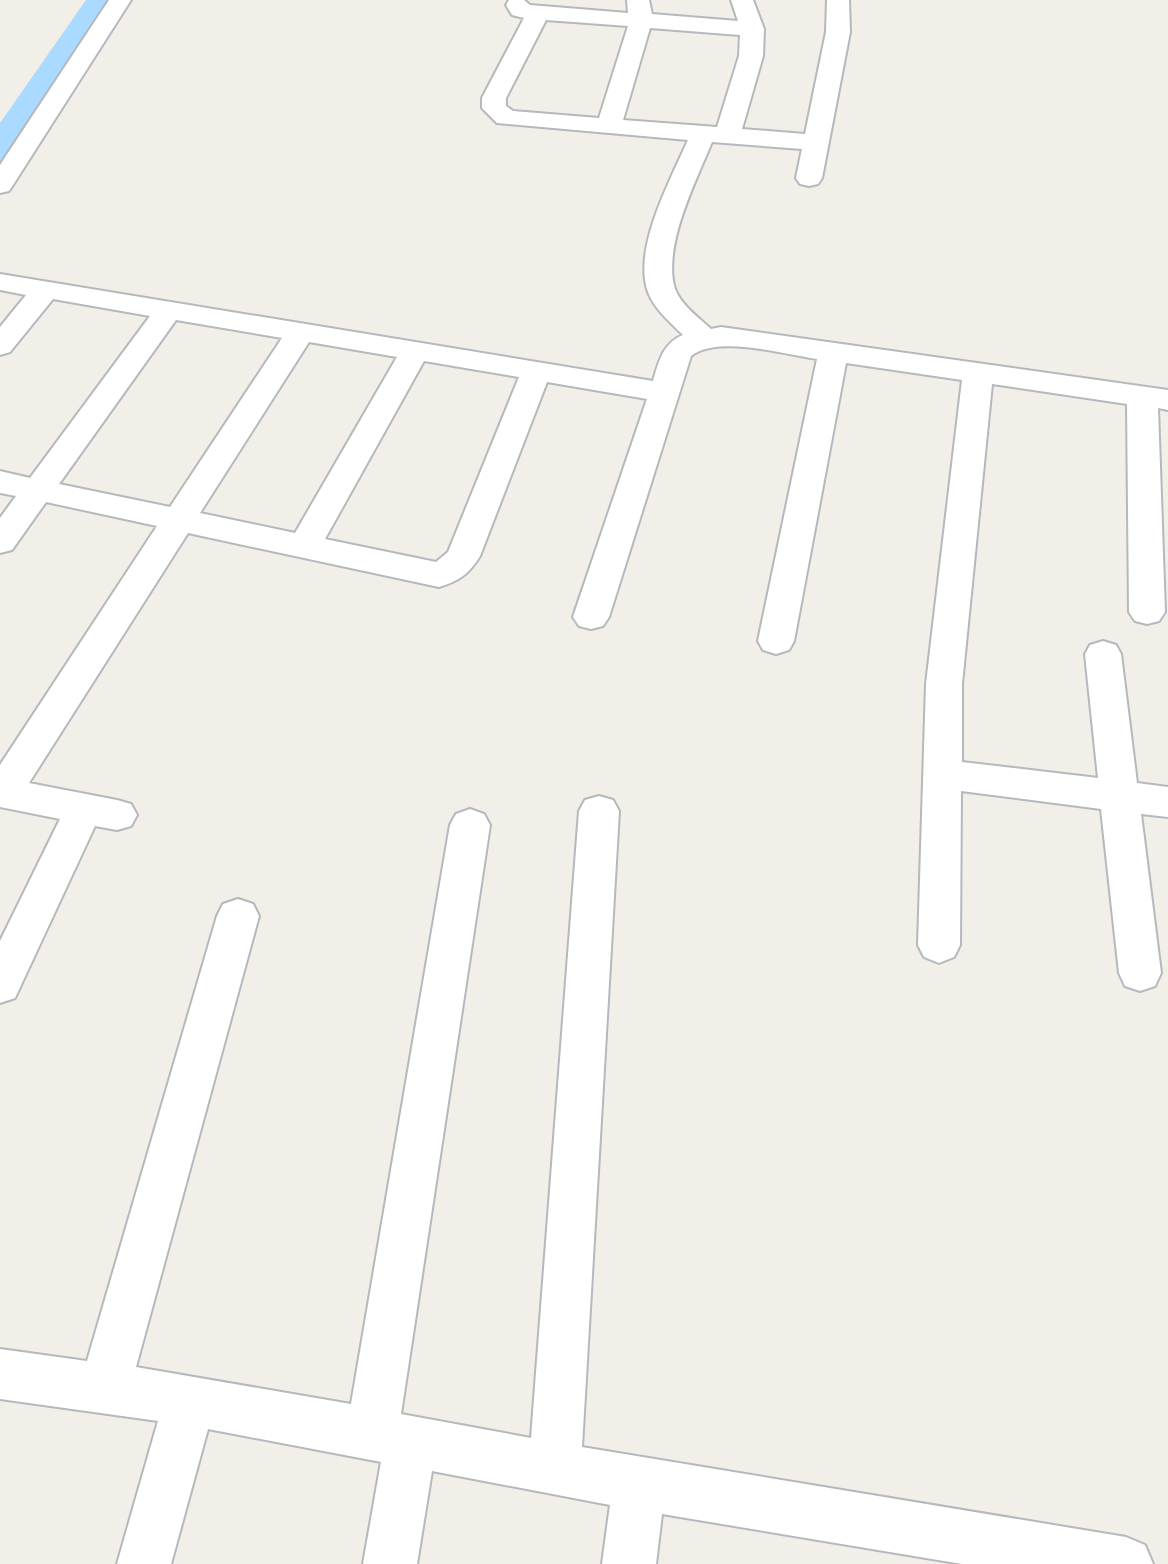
<svg xmlns="http://www.w3.org/2000/svg" width="1168" height="1564" viewBox="0 0 1168 1564" font-family="'DM Sans',sans-serif">
	<style>
		.lines { fill: none; stroke-linecap: round; stroke-linejoin: round }
		.river { fill: #aadaff; fill-rule: evenodd }
		.minor-casing { stroke: #b5b8bc; stroke-width: 4 }
		.minor { fill: #fff; fill-rule: evenodd }
	</style>
	<rect width="100%" height="100%" fill="#f1efe8"/>
	<g class="lines">
		<path class="river" d="M86,0H128L17,166L0,170V123Z"/>
		<defs>
			<path id="minor" d="M109,0H131L13,185L9,191L0,193V165Z
				M509,0H524L530,5L628,13L627,0H649L652,14L738,21L731,0H753L764,29L763,56L742,129L805,134L826,32L827,0H849L850,32L822,178L818,184L809,186L800,184L796,178L802,149L712,142C696,181 662,247 675,289C681,305 699,318 711,329L721,327L1168,390V410L1158,408L1165,612L1159,621L1147,624L1135,621L1129,612L1127,404L992,384L962,684V762L1098,778L1085,654L1090,645L1103,641L1116,645L1121,654L1137,783L1168,787V817L1141,814L1161,973L1155,986L1140,991L1125,986L1119,973L1101,809L961,791L960,945L954,957L939,963L924,957L918,945L926,684L962,380L846,363L794,641L789,650L776,654L763,650L758,641L817,359C783,354 718,335 691,356L609,617L603,626L591,629L579,626L573,617L647,399L547,382L480,556C469,574 459,581 439,587L188,533L29,783L117,800L131,804L137,815L131,826L117,830L95,826L15,998L0,1003V941L60,819L0,807V765L157,526L46,502L12,550L0,553V518L16,496L0,493V471L30,478L150,316L53,299L10,352L0,355V327L26,295L0,290V274L653,381C659,361 663,343 683,335C670,322 652,307 647,289C634,246 671,179 688,140L497,123L482,108V98L524,18L512,15L506,5ZM546,20L628,26L599,118L513,111L506,106V98ZM650,28L740,35L739,56L717,127L623,120ZM176,320L282,338L170,507L59,484ZM309,342L397,357L295,533L200,513ZM424,361L519,377L448,552L436,562L325,539Z
				M599,796L613,800L619,811L582,1447L1126,1537L1145,1545L1153,1564H962L662,1514L656,1564H602L610,1505L432,1471L417,1564H363L381,1462L208,1429L171,1564H117L158,1421L0,1399V1349L87,1361L217,916L223,904L238,899L253,904L259,916L136,1367L351,1404L450,825L456,814L470,809L484,814L490,825L401,1414L531,1438L579,811L585,800Z"/>
		</defs>
		<use href="#minor" class="minor-casing"/>
		<use href="#minor" class="minor"/>
	</g>
</svg>
